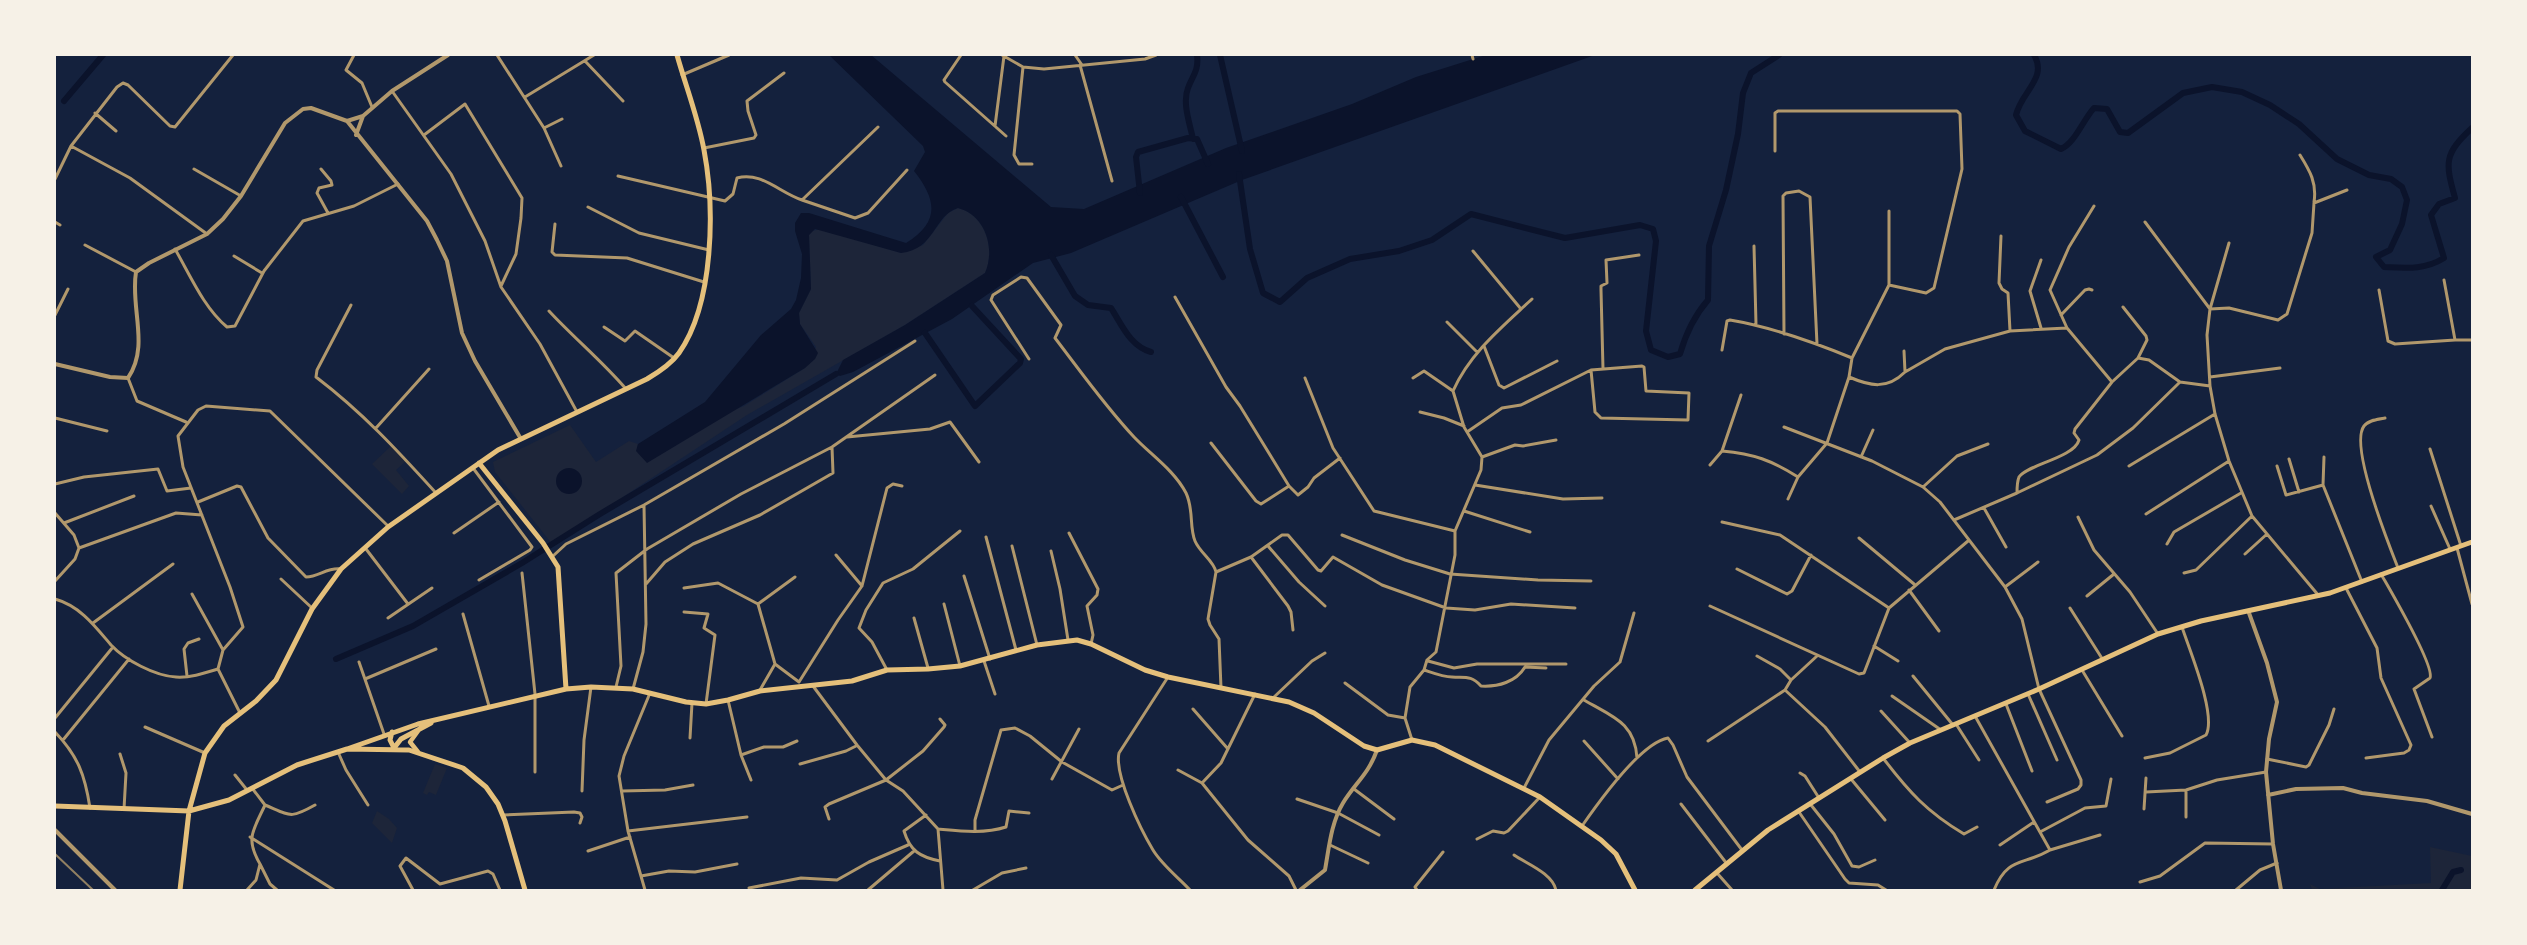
<svg xmlns="http://www.w3.org/2000/svg" width="2527" height="945" viewBox="0 0 2527 945" font-family="'Titillium Web',sans-serif">
	<style>
		.green { fill: #1d2539 }
		.water { fill: #0b132b }
		.lines { fill: none; stroke-linecap: round; stroke-linejoin: round }
		.canal { stroke: #0b132b; stroke-width: 6 }
		.minor { stroke: #b1986c; stroke-width: 3 }
		.tertiary { stroke: #b1986c; stroke-width: 4 }
		.secondary { stroke: #e5c07b; stroke-width: 4.5 }
		.primary { stroke: #e5c07b; stroke-width: 5 }
		.rail { stroke: #918062; stroke-width: 2 }
	</style>
	<rect width="100%" height="100%" fill="#14213d"/>
	<path class="green" d="M958,208C985,215 996,248 985,273L905,325L747,415L552,544L495,472L493,462L570,425L596,462L629,441L638,444L637,447L744,406L805,368L816,347L800,324L799,313L811,289L809,235L812,231L821,229L901,253L923,245L948,213Z
		M391,446L407,460L396,470L409,486L402,494L372,464Z
		M435,764L447,768L436,795L429,792L427,795L423,793Z
		M377,811L389,819L397,828L392,843L372,823Z
		M2430,847L2472,856V890H2312L2310,884L2320,889L2431,883Z"/>
	<path class="water" d="M829,55H871L1051,207L1084,209L1226,148L1352,104L1416,77L1486,55H1595L1242,180L1071,253L1033,263L952,319L853,372L840,376L836,374L843,360L905,325L985,273C996,248 985,215 958,208C933,216 936,249 901,253L815,229L809,235L811,289L799,313L800,324L818,353L815,359L805,368L647,463L636,451L638,444L705,402L761,335L791,309L796,300L801,278L802,254L795,231V223L801,213H809L906,243C940,222 937,200 914,171L925,152L923,146Z
		M556 481a13 13 0 1 1 26 0a13 13 0 1 1-26 0Z"/>
	<g class="lines">
		<path class="canal" d="M1220,55L1242,151
			M2034,55C2048,78 2021,92 2016,115L2025,131L2061,149C2075,143 2083,120 2094,108L2107,109L2120,132L2128,133L2183,93L2212,87L2242,92L2270,105L2299,124L2337,159L2369,175L2391,179L2402,187L2407,200L2402,224L2390,250L2376,257L2384,267C2406,268 2425,270 2444,258L2431,215L2439,204L2455,198C2445,162 2444,154 2472,128
			M64,101L103,55
			M1193,139C1190,124 1182,103 1188,88C1193,75 1199,70 1197,55
			M1239,174L1250,249L1263,293L1280,302L1307,278L1350,259L1399,251L1432,240L1471,214L1565,238L1640,225L1653,229L1656,241L1646,331L1651,350L1668,357L1680,354C1686,333 1694,316 1708,300L1709,246L1726,190L1738,134L1743,93L1751,73L1779,55
			M1140,193L1136,157L1138,152L1188,138L1197,139L1208,164
			M1181,197L1223,277
			M1051,255L1075,296L1088,305L1111,308C1122,325 1130,346 1151,352
			M925,333L975,406L1020,363L1021,359L972,306
			M336,659L413,626L522,563L600,514L836,374
			M2442,890L2453,872L2461,870"/>
		<path class="minor" d="M354,55L346,70L362,83L372,107
			M497,55L544,128L561,166
			M961,55L944,80L945,82L1006,136
			M1002,55L1023,67L1044,69L1145,59L1156,55
			M1075,55L1082,65
			M1472,55L1473,59
			M585,61L623,101
			M1080,65L1112,181
			M1023,67L1014,155L1019,164H1032
			M682,75L729,55
			M392,91L451,174L485,241L501,287L540,344L577,412
			M525,97L594,55
			M95,113L116,131
			M995,126L1004,56
			M544,128L562,119
			M424,135L465,104L522,198L521,218L516,254L501,286
			M71,146L130,178L207,234
			M704,148L754,138L756,135L748,111L747,101L784,73
			M1775,151V113L1778,111H1957L1960,114L1962,169L1934,288L1926,293L1889,285
			M2300,155C2310,171 2317,183 2314,202
			M194,169L241,196
			M321,169L331,181L332,185L319,188L317,193L328,213
			M618,176L725,201L733,194L737,178C761,171 780,193 802,200L878,127
			M55,179L71,146L117,87L123,83L128,85L170,126L175,127L233,55
			M802,200L855,218L868,213L907,170
			M588,207L639,233L709,250
			M55,222L60,225
			M2145,222L2210,309L2229,308L2278,320L2287,314L2312,233L2314,203L2347,190
			M555,224L552,252L555,255L627,258L704,282
			M2001,236L1999,283L2002,289L2008,293L2010,331
			M2229,243L2210,309L2207,335L2210,386L2215,414L2229,461L2252,516L2319,596
			M85,245L136,272
			M1754,246L1756,324
			M175,249C190,275 204,308 227,327L235,326L264,271L303,221L354,206L398,184
			M1473,251L1521,309
			M234,256L262,273
			M2041,260L2030,291L2041,328
			M2379,290L2388,341L2395,344L2455,340L2444,280
			M1175,297L1226,387L1240,406L1289,486L1298,495L1308,487L1314,478L1340,458
			M351,305L317,370L316,377C362,412 397,450 436,493
			M2123,307L2146,336L2147,340L2138,358
			M549,311C574,338 602,361 626,389
			M55,315L68,289
			M2061,315L2085,290L2089,289L2092,290
			M1447,322L1477,352
			M604,327L625,341L635,331L674,358
			M2067,328L2112,382L2138,358L2149,360L2180,382L2210,386
			M1784,334L1783,196L1786,193L1799,191L1810,197L1817,344
			M2455,340H2472
			M1484,346L1499,385L1504,388L1557,361
			M1722,350L1727,321L1730,320C1772,327 1813,342 1852,358
			M1029,359L991,300L993,295L1021,277L1027,278L1061,325L1055,338C1081,372 1105,406 1134,437C1151,455 1174,470 1186,493C1194,510 1189,526 1195,541C1200,553 1214,561 1216,572L1208,619L1210,625L1219,639L1221,688
			M1603,369L1601,290V286L1607,283L1606,260L1639,255
			M1905,372L1945,349L2010,331L2067,328L2050,290L2069,247L2094,206
			M1849,377C1870,386 1887,390 1905,372L1904,351
			M2210,377L2280,368
			M128,378L137,401L186,422
			M1305,378L1333,448L1374,511L1455,531
			M1413,378L1424,371L1453,391
			M1420,412L1444,418L1464,426
			M55,418L107,431
			M2385,418C2378,419 2369,420 2364,426C2349,446 2389,545 2398,568
			M1784,427L1872,461L1923,487L1940,502L2005,587L2022,619L2039,689L2081,780V785L2078,789L2047,802
			M376,428L429,369
			M1467,432L1502,408L1521,405L1591,370L1642,366L1644,367L1646,391L1689,393L1688,420L1601,418L1595,412L1591,370
			M847,437L930,429L950,422L979,462
			M1211,443L1256,501L1261,504L1289,486
			M2430,449L2461,546
			M1722,451L1741,395
			M1482,457L1515,445L1523,446L1556,440
			M1861,457L1873,430
			M2289,459L2299,492
			M1710,465L1722,451C1754,454 1771,460 1798,477
			M2129,466L2215,414
			M2277,466L2286,495L2323,485L2362,582
			M473,468L532,547L530,550L479,580
			M55,484L84,477L158,469L167,491L191,488
			M1475,485L1563,499L1602,498
			M2323,485L2324,457
			M1923,487L1957,456L1988,444
			M2017,493C2017,488 2017,482 2019,477C2026,465 2074,458 2079,440L2074,433L2075,429L2112,382
			M1788,499L1798,477L1827,443L1849,377L1852,358L1889,285V211
			M198,502L237,486L241,487L268,538L306,577C319,577 327,567 341,569
			M2431,506L2450,549
			M1984,508L2006,547
			M1464,511L1530,532
			M55,513L74,535L79,548L75,559L55,581
			M2146,514L2229,461
			M2078,517L2094,550L2130,592L2158,634
			M1954,520L2017,493L2097,455L2133,428L2180,382
			M1722,522L1780,535L1889,608
			M64,523L134,496
			M454,533L499,502
			M1069,533L1098,589L1097,595L1087,606L1093,635L1091,644
			M1342,535L1405,560L1450,574L1538,580L1591,581
			M986,537L1016,650
			M1859,538L1914,584
			M2167,544L2174,532L2241,493
			M1012,546L1037,645
			M1268,546L1299,582L1325,606
			M79,548L176,513L202,515
			M2457,548L2472,604
			M366,549L408,604
			M1051,551L1060,589L1068,640
			M2245,554L2267,534
			M836,555L862,586
			M553,556L566,544L644,505L784,424L915,341
			M1251,557L1288,606L1291,612L1293,630
			M1737,569L1787,594L1792,591L1811,555
			M1216,572L1251,557L1282,535H1288L1318,570L1321,571L1333,557L1382,585L1446,608L1475,610L1511,604L1575,608
			M522,573L535,694V772
			M2184,573L2196,570L2252,516
			M2381,574C2390,590 2435,666 2430,678L2414,689L2432,737
			M964,576L990,659
			M281,579L312,608
			M646,584L665,562L693,544L760,515L833,473L832,447
			M2005,587L2038,562
			M684,588L718,583L758,604L775,664L799,682
			M2346,588L2377,648L2381,678L2411,745L2409,750L2404,753L2366,758
			M1909,590L1939,631
			M192,594L223,650
			M2087,596L2114,574
			M55,599C80,606 95,626 111,645C125,660 155,676 176,677C190,678 205,673 218,669
			M758,604L795,577
			M944,604L960,666
			M1710,606L1859,674L1864,673L1889,608L1968,541
			M2070,608L2103,660
			M684,612L708,614L704,628L715,635L706,704
			M463,614L489,706
			M388,618L432,588
			M914,618L928,668
			M93,623L173,564
			M1874,646L1898,661
			M1757,656L1780,669L1791,680
			M984,661L995,694
			M1428,661L1454,668L1477,664H1566
			M359,662L384,734
			M218,669L223,650L243,627L230,587L183,467L178,436L198,410L206,406L270,411L388,526
			M218,669L240,713
			M887,670L872,642L859,628L866,610L883,583L913,569L960,531
			M1424,670C1433,673 1443,677 1452,677C1465,678 1471,675 1481,686C1498,687 1516,682 1525,667L1546,668
			M2082,670L2122,736
			M187,676L184,649L188,643L199,639
			M1913,676L1953,725
			M1168,677L1119,753C1114,775 1141,830 1153,850C1162,865 1179,878 1190,890
			M365,679L436,649
			M799,682L838,620L862,586L887,488L893,484L902,486
			M1345,683L1388,715L1405,718
			M813,686L857,745L886,780L903,791L938,829L943,890
			M616,687L621,666L616,573L647,549L741,494L832,447L935,375
			M633,689L643,652L646,624L644,505
			M760,690L775,664
			M1785,690L1825,727L1860,772
			M1255,694L1221,763L1202,783L1248,840L1289,876L1296,890
			M2028,694L2057,760
			M1892,696L1941,730
			M1273,698L1312,661L1325,653
			M728,700L741,755L751,780
			M1584,700C1611,716 1635,722 1637,758
			M2006,704L2032,771
			M1193,709L1228,749
			M1881,711L1910,743
			M1975,716L2050,850C2023,866 2008,856 1994,890
			M55,718L113,647
			M1956,724L1979,760
			M145,727L205,753
			M55,732C78,756 85,775 90,808
			M690,738L692,703
			M63,740L129,659
			M1412,740L1405,718L1410,687L1424,670L1427,660L1436,652L1455,555V531L1481,470L1482,457L1464,427L1453,391C1470,353 1502,327 1532,299
			M1584,741L1618,779
			M1708,741L1785,690L1791,680L1817,656
			M338,752L346,770L368,805
			M120,754L126,773L124,809
			M741,755L764,747H783L797,741
			M1883,758C1909,792 1927,812 1964,834L1977,827
			M2145,758L2170,753L2206,735C2217,715 2189,649 2182,627
			M2267,759L2306,767L2309,765L2329,725L2334,709
			M800,764L846,751L856,746
			M1178,770L1202,783
			M1800,773L1805,776L1819,798
			M235,775L247,790
			M1052,779L1079,729
			M1851,779L1885,820
			M1524,788L1549,740L1594,686L1620,662L1634,613
			M1354,789L1394,819
			M2186,790V817
			M582,791L584,740L591,687
			M622,791L665,790L693,785
			M2146,792L2186,790L2217,780L2266,772
			M1297,799L1338,813L1379,835
			M1681,804L1727,864
			M265,805C291,816 290,819 315,805
			M1811,805L1834,834L1852,866L1859,867L1875,860
			M2144,809L2146,778
			M1799,812L1845,879L1849,883L1878,885L1886,890
			M503,815L574,812L580,813L582,817L580,823
			M926,815L904,831C910,851 920,857 940,861
			M829,819L825,807L829,804L886,780L923,751L944,727L945,725L940,719
			M1582,826C1598,803 1640,743 1668,738L1673,745L1687,777L1742,850
			M938,829C960,831 984,834 1006,827L1009,811L1029,813
			M628,831L747,817
			M975,831V820L1001,730L1015,728L1030,736L1062,762L1112,790L1123,785
			M2040,832L2085,808L2106,806L2111,779
			M250,837L334,890
			M1477,839L1493,831L1504,833L1508,831L1540,797
			M1330,845L1368,863
			M2000,845L2034,822
			M2050,850L2100,835
			M588,851L630,837
			M1514,855C1527,864 1552,873 1556,890
			M260,864L270,884L277,890
			M1717,873L1732,890
			M641,876L669,871L695,872L737,864
			M2140,882L2160,876L2205,843L2273,844
			M749,888L801,878L837,880L869,862L908,845
			M247,890L256,880L260,864C245,838 253,831 265,805L252,788
			M413,890L400,866L406,858L440,884L488,871L493,874L500,890
			M645,890L628,831L619,776L624,756L650,693
			M868,890L914,851
			M973,890L1002,873L1026,868
			M1417,890L1415,887L1443,852
			M2236,890L2260,870L2277,863"/>
		<path class="tertiary" d="M347,121L363,116L392,91L448,55
			M356,135L363,116
			M55,364L110,377L128,378C150,346 130,308 136,272L149,263L207,234L223,219L241,196L285,123L303,109L311,108L347,121L427,221L437,240L447,261L462,333L475,361L521,439
			M2249,613L2267,663L2277,702L2269,739L2266,772L2273,844L2281,890
			M2268,795L2296,789L2343,788L2362,793L2427,801L2472,814
			M55,830L115,890
			M1300,890L1325,870C1329,848 1331,823 1343,803C1356,782 1368,775 1377,750"/>
		<path class="secondary" d="M418,731L410,742L418,752"/>
		<path class="primary" d="M479,463L543,543L558,567L566,689
			M392,732L390,740L394,748L401,739L431,723
			M347,749L418,724L566,689L591,687L633,689L686,702L706,704L728,700L760,691L852,681L887,670L928,669L960,666L1037,645L1077,640L1091,644L1145,670L1168,677L1289,702L1314,713L1364,746L1377,750L1412,740L1435,745L1540,797L1601,840L1616,854L1635,890
			M55,806L189,811L229,800L297,765L347,749L409,750L463,768L486,787L498,804L505,821L525,890
			M180,890L189,811L205,753L224,726L256,701L276,680L312,609L341,569L388,527L498,450L647,379C659,372 671,364 679,353C714,303 715,208 704,150C698,117 686,87 677,55
			M1695,890L1768,830L1883,758L1910,743L2039,689L2158,634L2201,621L2330,593L2472,542"/>
		<path class="rail" d="M55,854L93,890"/>
	</g>
	<rect width="2527" height="945" fill="none" stroke="#f6f1e7" stroke-width="112"/>
</svg>
